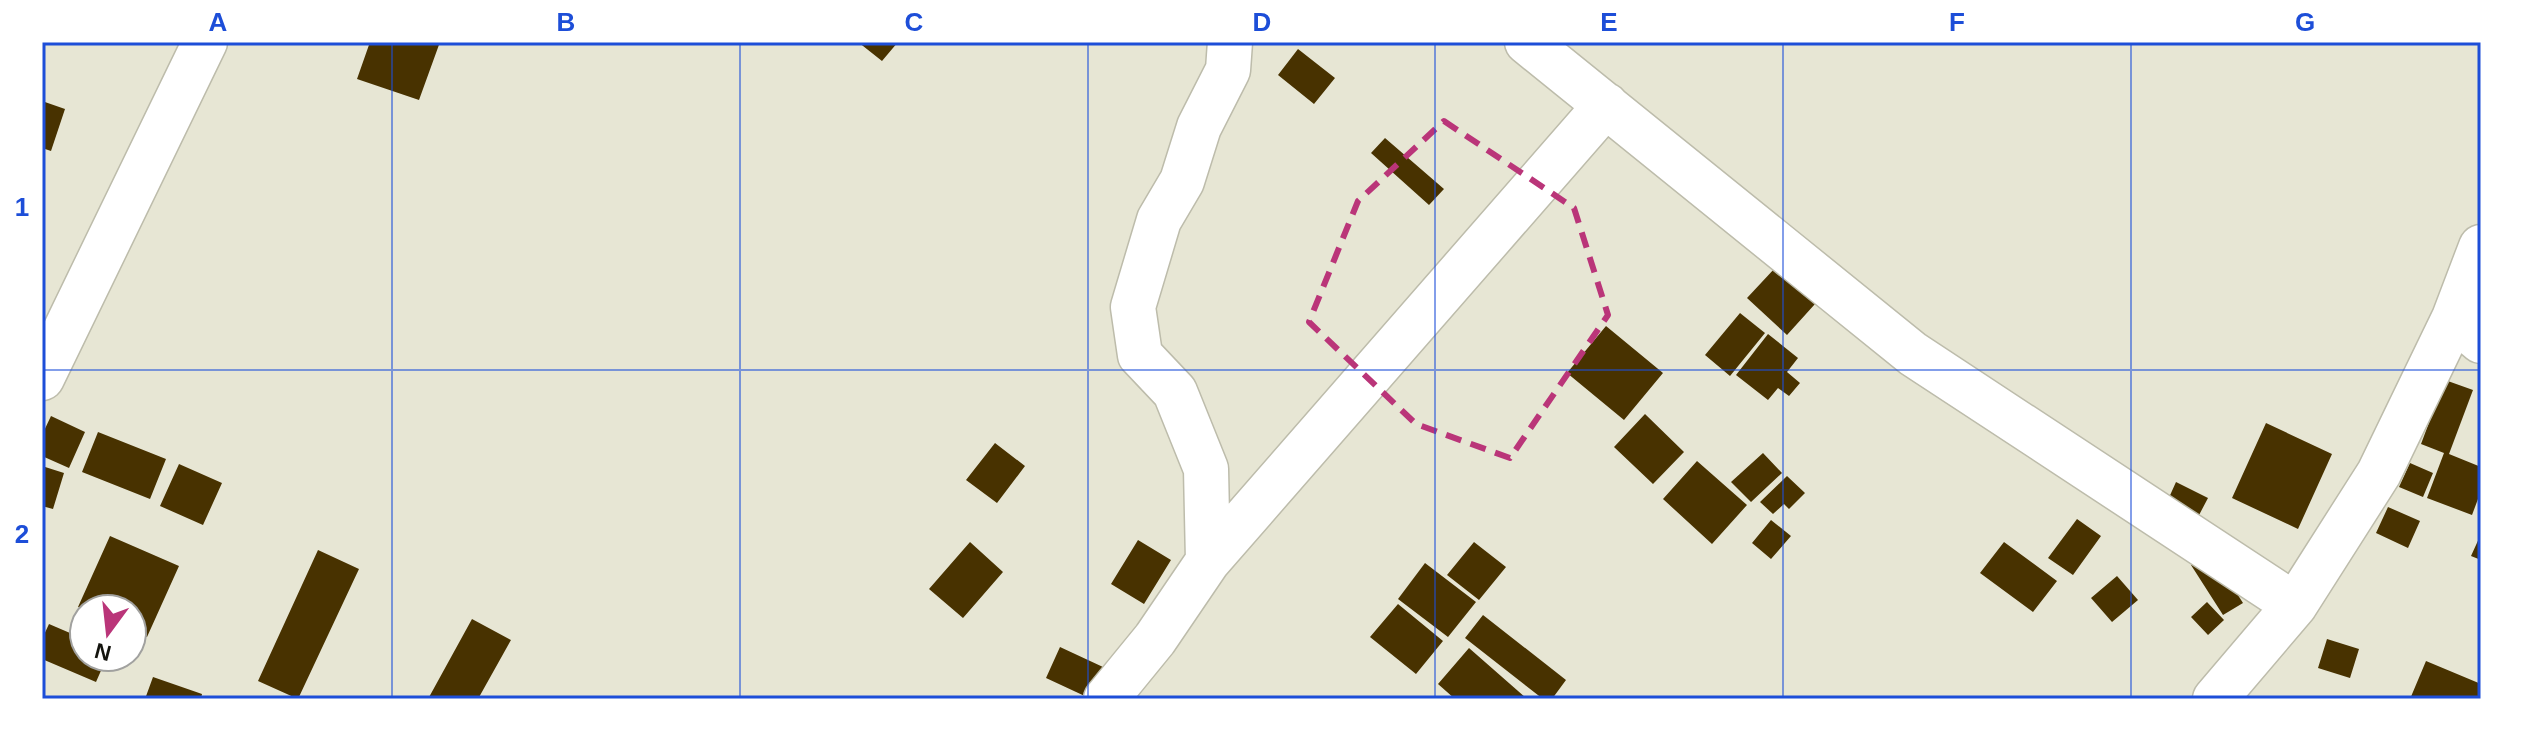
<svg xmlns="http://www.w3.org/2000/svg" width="2523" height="741" viewBox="0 0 2523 741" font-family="Arial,sans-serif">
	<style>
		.building { fill: #483200 }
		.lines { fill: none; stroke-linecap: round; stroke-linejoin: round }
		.minor-casing { stroke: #bdbcab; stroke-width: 47 }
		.minor { stroke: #fff; stroke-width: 44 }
		.marked { fill: none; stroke: #ba3579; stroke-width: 6; stroke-dasharray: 16 10; stroke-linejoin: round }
		.grid { fill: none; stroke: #1d4ed8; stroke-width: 2; stroke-opacity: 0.55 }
		.neatline { fill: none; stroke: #1d4ed8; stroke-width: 3 }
		.grid-label { font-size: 26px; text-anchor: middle; font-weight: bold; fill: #1d4ed8 }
	</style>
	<rect width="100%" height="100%" fill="#e7e6d4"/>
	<path class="building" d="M370,42H440L419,100L357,79Z
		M858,42H898L882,61Z
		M1298,49L1335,78L1314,104L1278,75Z
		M42,101L65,109L51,151L42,148Z
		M1385,138L1444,189L1429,205L1371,153Z
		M1775,268L1815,304L1787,335L1747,298Z
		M1740,313L1765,333L1730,376L1705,355Z
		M1606,326L1663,373L1624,420L1567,373Z
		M1768,334L1798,358L1787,372L1800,383L1789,396L1778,388L1768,400L1736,375Z
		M2445,380L2473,390L2449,454L2481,467V491L2472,515L2427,498L2444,453L2421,444Z
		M1645,414L1684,452L1653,484L1614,447Z
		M51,416L85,432L69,468L42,456V435Z
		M2266,423L2332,454L2298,529L2232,498Z
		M98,432L166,459L150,499L82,472Z
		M995,443L1025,466L997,503L966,480Z
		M1763,453L1782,473L1751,502L1731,482Z
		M1697,461L1747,505L1712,544L1663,499Z
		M2410,463L2433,473L2423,497L2399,487Z
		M179,464L222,483L203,525L160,506Z
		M42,466L64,473L53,509L42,506Z
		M1787,476L1805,493L1789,509L1784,504L1773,514L1760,502Z
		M2176,482L2208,498L2198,517L2167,502Z
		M2388,507L2420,521L2408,548L2376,533Z
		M2077,519L2101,536L2073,575L2048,558Z
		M1771,520L1791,536L1771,559L1752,543Z
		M2481,534V560L2471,556Z
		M110,536L179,566L147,637L132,630V609H84L78,607Z
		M1138,540L1171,560L1144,604L1111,584Z
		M970,542L1003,572L963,618L929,589Z
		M1474,542L1506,567L1479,600L1447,575Z
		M2004,542L2057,581L2033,612L1980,573Z
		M318,550L359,569L298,699L258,681Z
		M2211,553L2243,603L2223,615L2191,565Z
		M1425,563L1476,602L1448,637L1398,599Z
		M2117,576L2138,600L2112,622L2091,598Z
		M2207,602L2224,620L2208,635L2191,617Z
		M1398,604L1443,641L1416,674L1370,637Z
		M1483,615L1566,680L1552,699H1543L1465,638Z
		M472,619L511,640L478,699H428Z
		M49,624L84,639V657H107L96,682L42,659V639Z
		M2327,639L2359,649L2350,678L2318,668Z
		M1060,647L1103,667L1089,698L1046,678Z
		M1469,648L1527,699H1455L1438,684Z
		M2426,661L2481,684V699H2410Z
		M153,677L202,694L201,699H145Z"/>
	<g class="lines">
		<defs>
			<path id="minor" d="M1527,42L1913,354L2295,605
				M2481,247L2454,318L2481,341
				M42,378L205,42
				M1208,561L1606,105
				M1106,699L1155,639L1208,561L1206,469L1175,392L1140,355L1133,307L1159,220L1182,181L1199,127L1228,70L1230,42
				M2215,699L2295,605L2379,473L2454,318"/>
		</defs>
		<use href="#minor" class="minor-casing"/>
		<use href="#minor" class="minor"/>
	</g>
	<path class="marked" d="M1444,121L1574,208L1608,315L1510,458L1416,424L1309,322L1358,201Z"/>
	<path class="grid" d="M392,42V699M740,42V699M1088,42V699M1435,42V699M1783,42V699M2131,42V699M42,370H2481"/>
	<rect width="2523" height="741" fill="none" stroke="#ffffff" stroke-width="88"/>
	<g transform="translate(108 633) rotate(195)"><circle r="38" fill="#ffffff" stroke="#a1a19f" stroke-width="2"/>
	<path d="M0-6L14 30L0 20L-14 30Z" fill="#ba3579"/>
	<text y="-12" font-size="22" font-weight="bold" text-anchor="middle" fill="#14140e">N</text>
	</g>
	<rect x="44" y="44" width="2435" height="653" class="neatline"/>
	<g class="grid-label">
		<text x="218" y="31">A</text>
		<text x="566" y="31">B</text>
		<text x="914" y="31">C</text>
		<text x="1262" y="31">D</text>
		<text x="1609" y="31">E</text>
		<text x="1957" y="31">F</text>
		<text x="2305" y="31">G</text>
		<text x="22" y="216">1</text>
		<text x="22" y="543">2</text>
	</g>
</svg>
